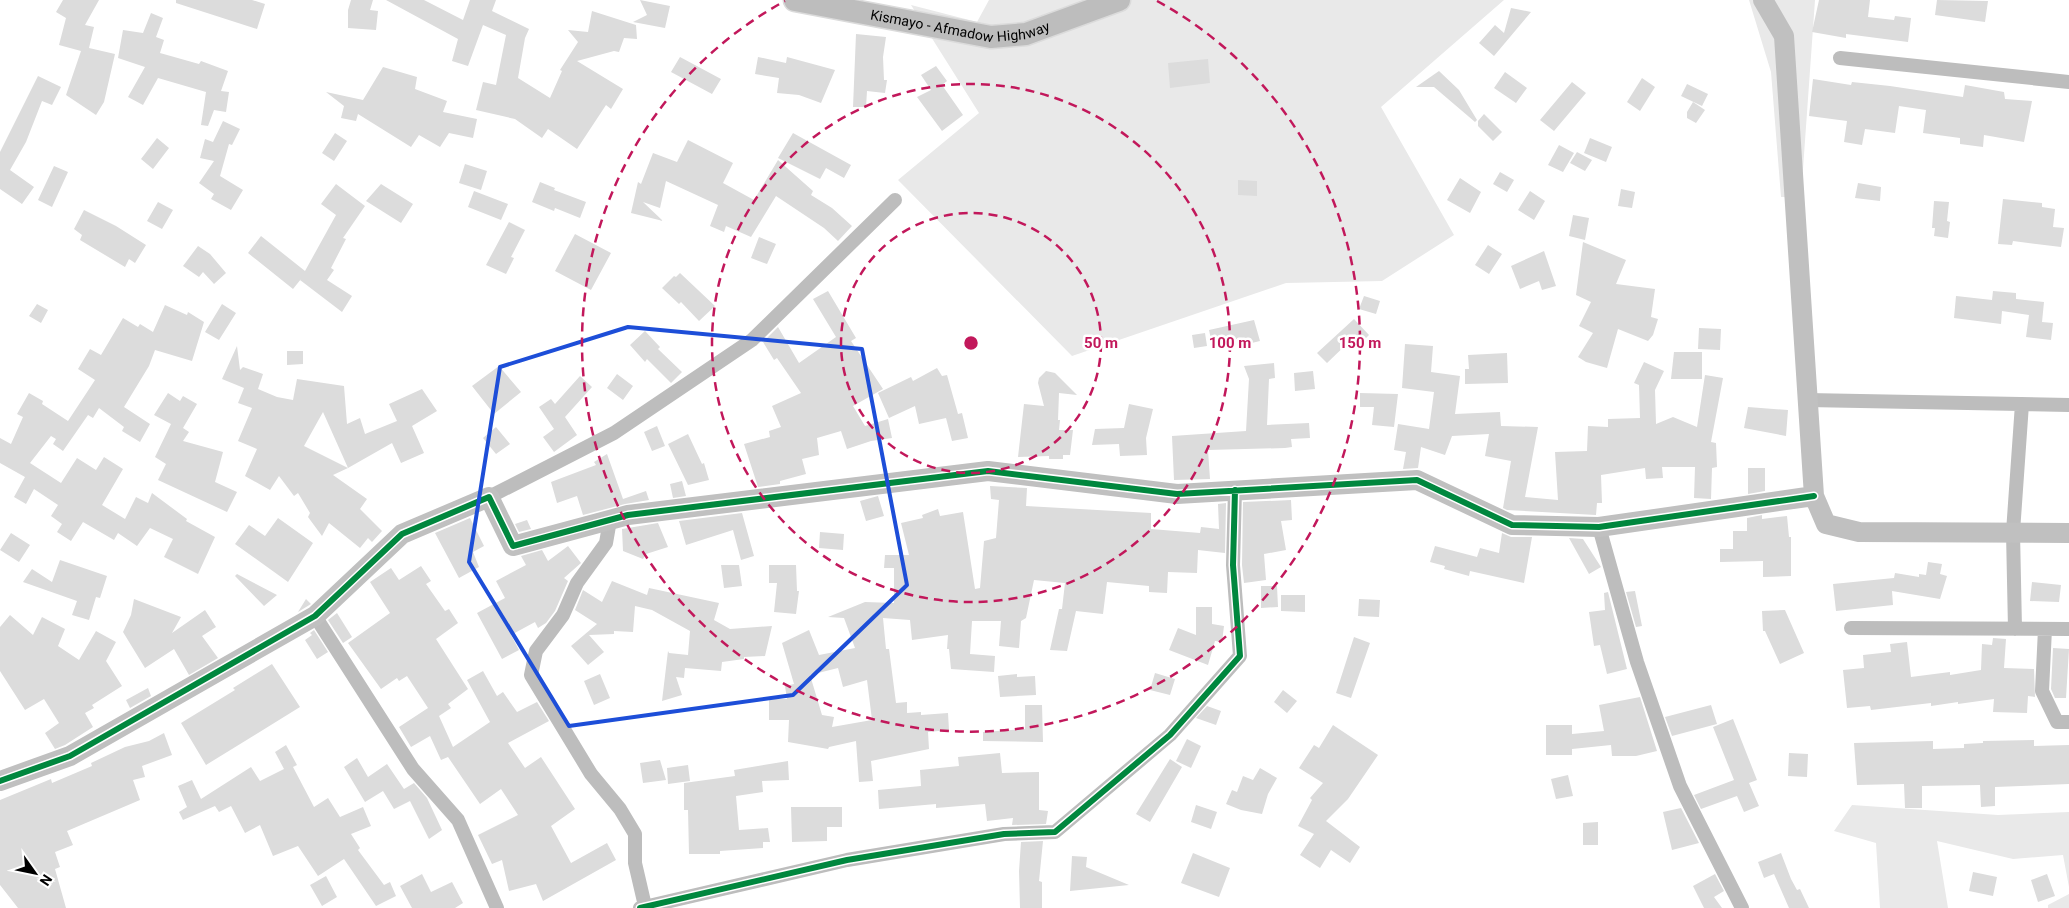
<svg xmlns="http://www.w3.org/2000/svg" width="2069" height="908" viewBox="0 0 2069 908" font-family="Roboto,sans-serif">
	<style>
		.grass { fill: #e9e9e9 }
		.building { fill: #dcdcdc; fill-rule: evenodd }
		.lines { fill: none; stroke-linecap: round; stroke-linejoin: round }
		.primary-casing { stroke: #dbdbdb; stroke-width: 25 }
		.street { stroke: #bdbdbd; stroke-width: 14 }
		.secondary { stroke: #c0c0c0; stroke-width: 20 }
		.primary { stroke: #bdbdbd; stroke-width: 22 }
		.cycleway-casing { stroke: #fff; stroke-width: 9 }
		.cycleway { stroke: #00873e; stroke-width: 6 }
		.marked { fill: none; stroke: #1d4ed8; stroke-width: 4; stroke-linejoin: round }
		.ring { fill: none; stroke: #c2185b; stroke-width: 2.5; stroke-dasharray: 9 6 }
		.labels { text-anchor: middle; stroke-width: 5; stroke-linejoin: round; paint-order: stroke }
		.street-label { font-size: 14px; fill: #000; stroke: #fff }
		.centre { fill: #c2185b; stroke: #fff; stroke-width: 2.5 }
		.ring-label { font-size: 15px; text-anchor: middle; font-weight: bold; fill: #c2185b; stroke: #fff; stroke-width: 5; stroke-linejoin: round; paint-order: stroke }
	</style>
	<rect width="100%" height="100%" fill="#fff"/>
	<path class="grass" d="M989,0H1504L1381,107L1454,235L1382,281L1286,283L1072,356L898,180L979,113L911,5L977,22Z
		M1749,0H1815L1801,197H1781L1771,72Z
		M1852,805L1998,815L2069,812V887L2063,855L2013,859L1937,841L1948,908H1880L1876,843L1834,831Z
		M2069,894V908H2048V905Z"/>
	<path class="building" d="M63,0H99L85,25L94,27L89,48L115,54L104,102L96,115L66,95L81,51L59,45L66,18L56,12Z
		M176,0H252L265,4L257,29L176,3Z
		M351,0H373L370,10L378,11L376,30L348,28V10Z
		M386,0H424L463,20L470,0H496L492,11L529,29L525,38L518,78L550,98L562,71L560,70L578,42L568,30L588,32L592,11L636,25L637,39L624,38L619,52L614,51L577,61L623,89L611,109L606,105L577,149L548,129L542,138L515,119L476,110L483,82L496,85L506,35L483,25L468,66L452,61L458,39Z
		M640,0L670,6L665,28L633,22L647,15Z
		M1819,0H1870L1868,17L1894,20L1895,16L1911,18L1908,42L1846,34V38L1812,32Z
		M1937,0L1988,1L1985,22L1935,15Z
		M1511,8L1531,12L1494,56L1479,43L1495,25L1504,33Z
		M151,13L163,18L156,37L164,40L160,53L199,64L201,61L228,71L221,91L229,92L226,112L214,110L208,126L201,125L206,92L158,78L143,105L128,97L145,67L118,58L123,30L143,33Z
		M856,34L886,37L883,57L884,80H887L885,93L867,91L866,107H853Z
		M680,57L721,79L712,94L671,72Z
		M758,57L786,63L787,57L835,70L821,103L799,95L777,93L779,78L755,74Z
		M1208,59L1210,83L1170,88L1168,63Z
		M936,66L947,81L942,85L963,115L942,131L917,97L931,90L921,75Z
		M383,67L417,77L415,89L447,101L443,112L477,119L473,138L449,133L440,147L419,135L411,147L358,114L356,121L341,118L344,106L326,92L363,100Z
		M1439,71L1459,90L1477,120L1475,122L1434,87H1416Z
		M1505,72L1527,88L1516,103L1494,88Z
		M38,76L61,87L52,105L42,101L26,142L10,170L34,187L22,204L0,189V152Z
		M1642,78L1655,87L1640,111L1627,102Z
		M1813,79L1851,85L1852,82L1890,86L1963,97L1965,85L2004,92L2005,99L2032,101L2024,142L1984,135L1983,147L1960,144V138L1923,133L1926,110L1899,106L1895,133L1865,129L1862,145L1844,142L1847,121L1809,116Z
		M1572,82L1586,93L1554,131L1540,120Z
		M1687,84L1708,94L1702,106L1681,96Z
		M1693,102L1705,110L1696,123L1687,118V112Z
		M1484,114L1502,132L1493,141L1478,126V121Z
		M223,121L240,129L232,145L229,144L220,176L243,190L231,210L211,199L214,194L199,183L214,161L200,158L205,139L213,142Z
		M335,133L347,141L334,161L322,153Z
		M793,133L851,165L844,178L826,168L820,179L778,158Z
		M157,138L169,148L153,169L141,159Z
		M1590,138L1612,147L1606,162L1584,153Z
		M688,140L733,163L723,183L754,200L778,160L813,191L811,195L832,208L852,226L838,241L824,228L776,196L751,237L726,226L724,232L710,226L718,205L666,181L660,208L643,202L663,221L631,213L638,182L641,184L653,153L677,162Z
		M1559,145L1574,153L1563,172L1548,165Z
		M1577,152L1592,160L1585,171L1570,163Z
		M465,164L487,171L481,190L459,183Z
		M54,166L68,172L52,207L38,200Z
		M1500,172L1514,180L1507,192L1493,184Z
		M1460,178L1481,192L1470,213L1447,200Z
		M1238,180L1257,181V196L1238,195Z
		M540,182L555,188L554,190L586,202L580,218L555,208L554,211L532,202Z
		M1858,183L1881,187L1880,201L1855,198Z
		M336,184L365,206L343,238L346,239L331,268L334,270L327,280L352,296L342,312L300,280L301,279L293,289L248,253L261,236L305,271L336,215L321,204Z
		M381,184L413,204L401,223L366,201Z
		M1621,189L1635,192L1632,208L1618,206Z
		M474,191L508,204L501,220L468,207Z
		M1530,191L1545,201L1534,220L1518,210Z
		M2003,199L2042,203V207L2055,209L2053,227L2064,228L2061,247L2013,241L2012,245L1998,244Z
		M1934,201L1949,202L1947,221L1950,222L1948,238L1934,236L1935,228H1932Z
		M158,202L173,210L162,229L147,221Z
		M84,210L116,226L146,245L135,263L129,259L125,267L80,240L82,235L74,229Z
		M1573,215L1589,218L1585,240L1569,236Z
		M509,222L525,230L511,257L514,258L506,274L486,265Z
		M575,234L611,253L591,290L555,271Z
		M759,237L776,244L767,264L751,258Z
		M1583,242L1626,260L1616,284L1655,289L1651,317L1658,319L1653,335L1648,341L1618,329L1607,368L1586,362L1578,357L1593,333L1579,326L1591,302L1576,295Z
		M1488,245L1502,254L1489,274L1475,265Z
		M198,246L210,254L226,273L214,284L203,272L199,277L183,266Z
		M1544,251L1556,286L1542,290L1539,281L1520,289L1511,266Z
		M680,273L715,306L699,321L681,302L679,304L662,288L674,276L676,277Z
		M828,291L856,338L851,341L883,389L853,406L865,426L888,419L892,438L871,441L847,449L841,431L817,438L819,455L802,459L806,474L780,481V484L758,487L744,444L770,437L769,431L781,427L772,406L801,393L777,358L774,360L763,342L778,327L799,363L836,337L813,299Z
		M1993,291L2016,293V299L2044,302L2042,322L2053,323L2051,340L2026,337L2029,315L2002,311L2001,324L1954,318L1956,296L1992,300Z
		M1364,296L1380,301L1376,314L1359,309Z
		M37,304L48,310L41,323L29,316Z
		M222,304L236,313L219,340L205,332Z
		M165,305L187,315L188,312L204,322L192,361L155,350L149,366L124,407L150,424L140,442L122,431L124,427L99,408L93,418L88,415L63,451L53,444L56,439L51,436L30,463L61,483L77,458L96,470L104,457L123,469L102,505L125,519L136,497L148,503L152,493L187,519L186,521L215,537L198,574L164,557L173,539L150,528L137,546L118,533L114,540L83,522L71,541L57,532L62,524L51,516L58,505L34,489L26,504L14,497L25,477L0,463V438L11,444L23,417L17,414L29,393L43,401L42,404L68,421L95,380L78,369L90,349L101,355L123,318L138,327L140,324L153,332Z
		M1354,319L1369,335L1359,345L1352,339L1327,363L1317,353Z
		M1254,320L1260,341L1239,346L1237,339L1212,344L1209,330Z
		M1699,328L1721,329L1720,350L1698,349Z
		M645,331L660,347L658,349L682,372L671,383L647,359L645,362L630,345Z
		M1205,333L1207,346L1194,348L1192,335Z
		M1405,344L1433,346L1431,372L1460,376L1455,414L1500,412L1501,426L1538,427L1525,497L1558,500L1555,452L1587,451L1588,426L1608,427V419L1640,418L1639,385L1634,383L1644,362L1664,371L1655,390L1656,424L1673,417L1697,427L1705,375L1723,378L1711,442L1716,443L1717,467L1712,468L1711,499L1694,498L1695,467H1662L1663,478L1646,479L1645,468L1601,475L1602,503H1597L1596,515L1507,510L1503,508L1511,461L1485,456L1489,434L1452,436L1445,455L1421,447L1418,468L1403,469L1406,452L1394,450L1398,424L1429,429L1434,392L1402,388Z
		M237,346L240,370L243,367L263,374L258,389L277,397L293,400L297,379L344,386L347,424L360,418L365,434L397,421L389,404L422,389L437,411L412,426L424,453L401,463L392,443L348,468L323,412L304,446L348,468L333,475L367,499L360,509L382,531L372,542L368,538L360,548L329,523L322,536L308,517L310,513L298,493L294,496L279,476L270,490L245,476L257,449L238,441L252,408L238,403L244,388L222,379Z
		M287,351H303V364L287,365Z
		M1674,352H1702V379H1671Z
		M1507,353L1508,383L1465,384V369H1469L1468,355Z
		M1274,363L1275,378L1269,379L1267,425L1309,423L1310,438L1291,439L1292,447L1285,448L1208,450L1210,479L1174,480L1172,436L1246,431L1249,379L1244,366Z
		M499,366L521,392L494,414L472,386Z
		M937,368L942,376L947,375L958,414L962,413L968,438L952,441L946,418L919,424L915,406L889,418L878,393L911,377L913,381Z
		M1046,371L1055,373L1077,395L1059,393L1058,420H1060L1059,430H1073L1070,455H1063V459H1049V456L1018,457L1024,404L1044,406L1038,383L1039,378Z
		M1313,371L1315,389L1295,391L1294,373Z
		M617,374L633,386L623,400L607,388Z
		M580,376L592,387L565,417L577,435L554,452L543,437L554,429L539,407L551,399L555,404Z
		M168,393L180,401L183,396L197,404L183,428L189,432L183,441L223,452L215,482L237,492L227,512L158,480L166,464L155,457L171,424L154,415Z
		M1360,393L1398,394L1394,427L1372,425L1374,407H1360Z
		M1129,404L1153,409L1146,438L1147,455L1120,456L1119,444L1092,445L1095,429L1124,428Z
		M1748,407L1788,410L1786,436L1744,428Z
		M657,426L665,446L652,451L644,432Z
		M496,427L510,444L496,454L483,438Z
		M688,434L702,464L704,463L709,480L688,485L668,444Z
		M607,454L623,499L646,491L649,500L625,504L583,515L577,496L557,503L551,482L596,465L594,462Z
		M1748,468H1765V491L1748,494Z
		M682,481L686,496L673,498L670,484Z
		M990,486L1027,488L1026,506L1151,513V529L1200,533L1201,527L1219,529L1218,504L1226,503L1225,553L1198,550L1197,573L1168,572L1167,593L1149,592V586L1107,582L1103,614L1076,611L1067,651L1050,650L1059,609H1062L1065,583L1034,580L1026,618L1021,621L1019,648L999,646L1001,621H972L970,654L995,656L994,672L951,669L949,649H947L948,635L912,640L910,620L883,618L886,649H889L896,703L907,702V713L921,712V715L948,713L949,730L928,732L929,749L871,761L873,781L859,782L856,741L829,747L828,749L788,742L789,720H769V699H787L785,686L794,684L782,643L809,630L819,655L855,648L844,618L828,617L865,602L894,603V568H884L885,555H909L901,523L923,518L922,515L938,509L940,516L963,512L975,589L980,588L984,541L996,538L999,500L991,499ZM838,668L843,687L867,680L872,720L832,727L834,717L822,715L810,675Z
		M878,496L884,516L866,521L860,501Z
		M1291,500L1292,520L1281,521L1286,550L1264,554L1266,580L1244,583L1242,565L1243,502Z
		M742,513L754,556L741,560L733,530L686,545L679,521Z
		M1762,515V519L1787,516L1789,537H1791V576L1763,577V561L1720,562V549H1733V531H1747V518Z
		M278,518L313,543L288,582L235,544L249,525L265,536Z
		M470,518L484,546L473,552L479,567L459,578L435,533Z
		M527,520L531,529L519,532L515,524Z
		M658,523L668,547L646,554L643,559L623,551L622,529Z
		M820,532L844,534L843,550L819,548Z
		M11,533L30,545L19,562L0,550Z
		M1502,533L1511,537H1532L1524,583L1470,571L1469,576L1444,569L1445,566L1430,562L1435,546L1477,557L1480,548L1499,553Z
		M1569,538L1583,539L1601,567L1589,574Z
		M568,546L581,563L564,578L568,581L555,611L546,623L538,628L535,622L511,635L519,650L502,659L477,613L505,598L496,581L526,565L521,556L542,550L548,561Z
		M60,560L107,576L100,598L96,597L89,620L72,615L77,601L23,582L32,569L52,582Z
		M1928,562L1942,564L1940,574L1947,576L1940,599L1892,591L1893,605L1836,611L1833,584L1894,578L1895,573L1919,577V574L1926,575Z
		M721,565H739L742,586L724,588Z
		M769,565H796L797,591H799L796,614L774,612L777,583H769Z
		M421,566L431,581L426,584L445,611L449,609L458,623L436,639L468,689L448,704L451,708L439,716L453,747L490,722L467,680L483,671L497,696L503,692L517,712L537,702L549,721L508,743L525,768L541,757L575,809L551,826L571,863L607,843L616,860L543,901L536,884L509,891L502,860L492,864L478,835L518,815L501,789L480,804L448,757L441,760L430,736L411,747L399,727L428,708L407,676L399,681L397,678L381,689L348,643L390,613L370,582L391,568L399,580Z
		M237,574L277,595L264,606L235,576Z
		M612,581L647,595L649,588L719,603L714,620L730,629L772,626L765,656L744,657V659L722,662L721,671L685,668L684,678L676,677L682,695L662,701L668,651L669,653L688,655L690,631L652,610L635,606L633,632L614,631V634L589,635L604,652L588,665L571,646L597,624L575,610L583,590L602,602Z
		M2032,582L2061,585L2059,602L2030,601Z
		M1261,586H1277L1278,607L1261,608Z
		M1635,591L1642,626L1636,627L1626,592Z
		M1608,592L1627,669L1607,674L1600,645L1594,646L1589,612L1605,610L1604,593Z
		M1281,595H1305V612L1281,611Z
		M134,599L181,617L172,633L205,610L216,627L202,636L218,658L189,675L174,649L145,668L123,632L131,615Z
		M306,599L311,604L298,612Z
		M1359,599L1380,600L1379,617L1358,616Z
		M1196,607H1212V624L1224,626L1222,642L1215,641L1208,665L1169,650L1178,628L1196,635Z
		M1785,610L1804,653L1780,664L1765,631H1763L1762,611Z
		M337,613L352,637L343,643L328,620Z
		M10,615L33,635L42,617L65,629L58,646L79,660L96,631L116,642L106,661L122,686L92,705L94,708L85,713L93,727L65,745L55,749L45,733L59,723L44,699L25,710L0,671V627Z
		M314,630L328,652L317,659L305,640L312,635L310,633Z
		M1354,637L1370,643L1351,698L1336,693Z
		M1993,638L2006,639L2004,668L2034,669L2035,697L2028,696L2027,713L1993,712L1994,699L1958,704V702L1931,706V703L1871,710L1870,706L1847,708L1843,670L1864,668L1863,655L1891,652L1890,644L1907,642L1911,677L1950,672V675L1981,670L1982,644L1992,645Z
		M2053,648L2069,649L2066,698H2055L2051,689Z
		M272,664L300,707L206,765L181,723L235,690L233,688Z
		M1155,673L1175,679L1170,695L1150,690Z
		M600,674L610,698L594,705L584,681Z
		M1017,674V677L1035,676L1036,695L1000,697L998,676Z
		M148,688L151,696L130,708L126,700Z
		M1283,690L1297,701L1287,713L1274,702Z
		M1640,697L1657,751L1636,756H1612L1611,745L1572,749V755H1546V725H1572V734L1604,731L1599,705Z
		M1025,705H1042L1043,742L983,741V732L1025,729Z
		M1711,705L1717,724L1672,736L1665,717Z
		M1207,706L1221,711L1216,725L1196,718Z
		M1733,719L1757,780L1749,783L1759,806L1744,812L1737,796L1701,809L1694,795L1734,780L1713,727Z
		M1333,725L1378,755L1348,799L1326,821L1360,847L1350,863L1331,850L1320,868L1300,855L1314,834L1298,826L1312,800L1310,798L1323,783L1299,768L1314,745L1319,748Z
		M164,733L172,755L142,766L145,777L133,780L140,800L67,831L73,845L55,852L60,867L55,869L66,908H18L0,885V800L51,779L52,783L92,766L91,763L125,747L149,741Z
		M1187,739L1201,746L1191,768L1176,761Z
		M2034,740V746L2069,745V784L1995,787V806L1981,807L1980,785L1922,786V808H1905L1904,784L1857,785L1854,743L1933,741V749L1964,748V744L1983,743V741Z
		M286,745L297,765L293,767L314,807L328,798L340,817L363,807L371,826L351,834L360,848L358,850L384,885L390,882L396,896L376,906L344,859L318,876L298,846L273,856L260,825L245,833L231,806L219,812L215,806L183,820L179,812L187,807L178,786L192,780L201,799L251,767L260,781L284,769L275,752Z
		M1000,753L1002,773L1039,772V810L1048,811L1046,824L1012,825L1013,818L987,821L985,804L936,808V804L879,809L878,790L921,786L920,770L959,766L958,757Z
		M1789,753L1808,754L1807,777L1788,776Z
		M357,758L368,777L387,764L404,789L414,783L427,798L442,830L429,839L410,801L394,809L383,791L365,802L344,767Z
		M1170,759L1182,767L1150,822L1136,814Z
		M660,760L666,780L643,783L640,763Z
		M788,761L789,780L762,781L763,792L736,796L739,830L768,828L770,842H763V848L720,851V854H689L688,810H684V783L735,776L734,770Z
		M688,765L690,781L668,784L667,768Z
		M1260,768L1277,778L1268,794L1262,814L1241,810L1226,804L1232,790L1237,792L1243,776L1253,780Z
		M1568,775L1573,796L1556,799L1551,779Z
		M1196,805L1217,812L1211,829L1191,822Z
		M791,807H842V827H827V841L792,842Z
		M1681,808L1699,843L1672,850L1663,812Z
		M1598,822V845H1583V823Z
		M1043,841L1039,881L1042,882V908H1020L1019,871L1021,842Z
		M1193,853L1230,868L1219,897L1181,883Z
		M1781,853L1791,879L1797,890L1800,889L1809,908H1789L1774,874L1764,878L1758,862Z
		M1072,856L1087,857L1086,867L1129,885L1070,891Z
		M1973,872L1997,877L1993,896L1969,891Z
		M422,874L431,892L452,882L463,903L455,908H412L400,886Z
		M1715,874L1724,891L1714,897L1722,908H1704L1693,886Z
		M2047,874L2055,896L2038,902L2031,880Z
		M326,876L337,897L322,906L310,885Z"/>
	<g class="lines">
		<defs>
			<g id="primary">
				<path id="s1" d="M795,0L991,37L1026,34L1119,0"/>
			</g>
		</defs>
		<use href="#primary" class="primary-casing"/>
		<path class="street" d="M1840,58L2069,82
			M1807,400L2069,405
			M489,497L614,433L752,340L895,200
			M610,520L606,543L577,583L563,615L536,651L531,675L591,774L620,809L635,834V863L645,906
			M1599,527L1637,662L1680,786L1742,908
			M315,616L413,769L458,820L497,908
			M1851,628L2069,629
			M2015,629L2013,532L2022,404
			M2045,629L2042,691L2057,722H2069
			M640,908L847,860L1004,834L1055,832L1170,735L1240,656L1233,565L1235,490"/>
		<path class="secondary" d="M1763,0L1784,36L1814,496L1826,524L1859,532L2069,533
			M0,781L70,756L315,616L402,534L489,497L513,546L628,515L988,471L1177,494L1417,480L1512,525L1599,527L1814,496"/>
		<use href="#primary" class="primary"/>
		<defs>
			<path id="cycleway" d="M0,781L70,756L315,616L402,534L489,497L513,546L628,515L988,471L1177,494L1417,480L1512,525L1599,527L1814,496
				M640,908L847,860L1004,834L1055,832L1170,735L1240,656L1233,565L1235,490"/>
		</defs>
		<use href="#cycleway" class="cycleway-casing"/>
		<use href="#cycleway" class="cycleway"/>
	</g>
	<path class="marked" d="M628,327L862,349L907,585L793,695L569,726L469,562L500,367Z"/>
	<g class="ring">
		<circle cx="971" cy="343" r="130"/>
		<circle cx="971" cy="343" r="259"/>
		<path d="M1157 1A389 389 0 1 1 785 1"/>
	</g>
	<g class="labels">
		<g class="street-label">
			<text dy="5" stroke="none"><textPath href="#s1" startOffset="168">Kismayo - Afmadow Highway</textPath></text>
		</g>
	</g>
	<circle cx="971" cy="343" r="8" class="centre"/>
	<g class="ring-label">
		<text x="1101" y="348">50 m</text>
		<text x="1230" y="348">100 m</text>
		<text x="1360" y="348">150 m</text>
	</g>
	<g transform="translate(35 873) rotate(123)" stroke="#ffffff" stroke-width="4" paint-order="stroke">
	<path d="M0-4L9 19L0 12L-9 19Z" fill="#000000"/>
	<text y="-8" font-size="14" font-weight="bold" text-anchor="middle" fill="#000000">N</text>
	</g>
</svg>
